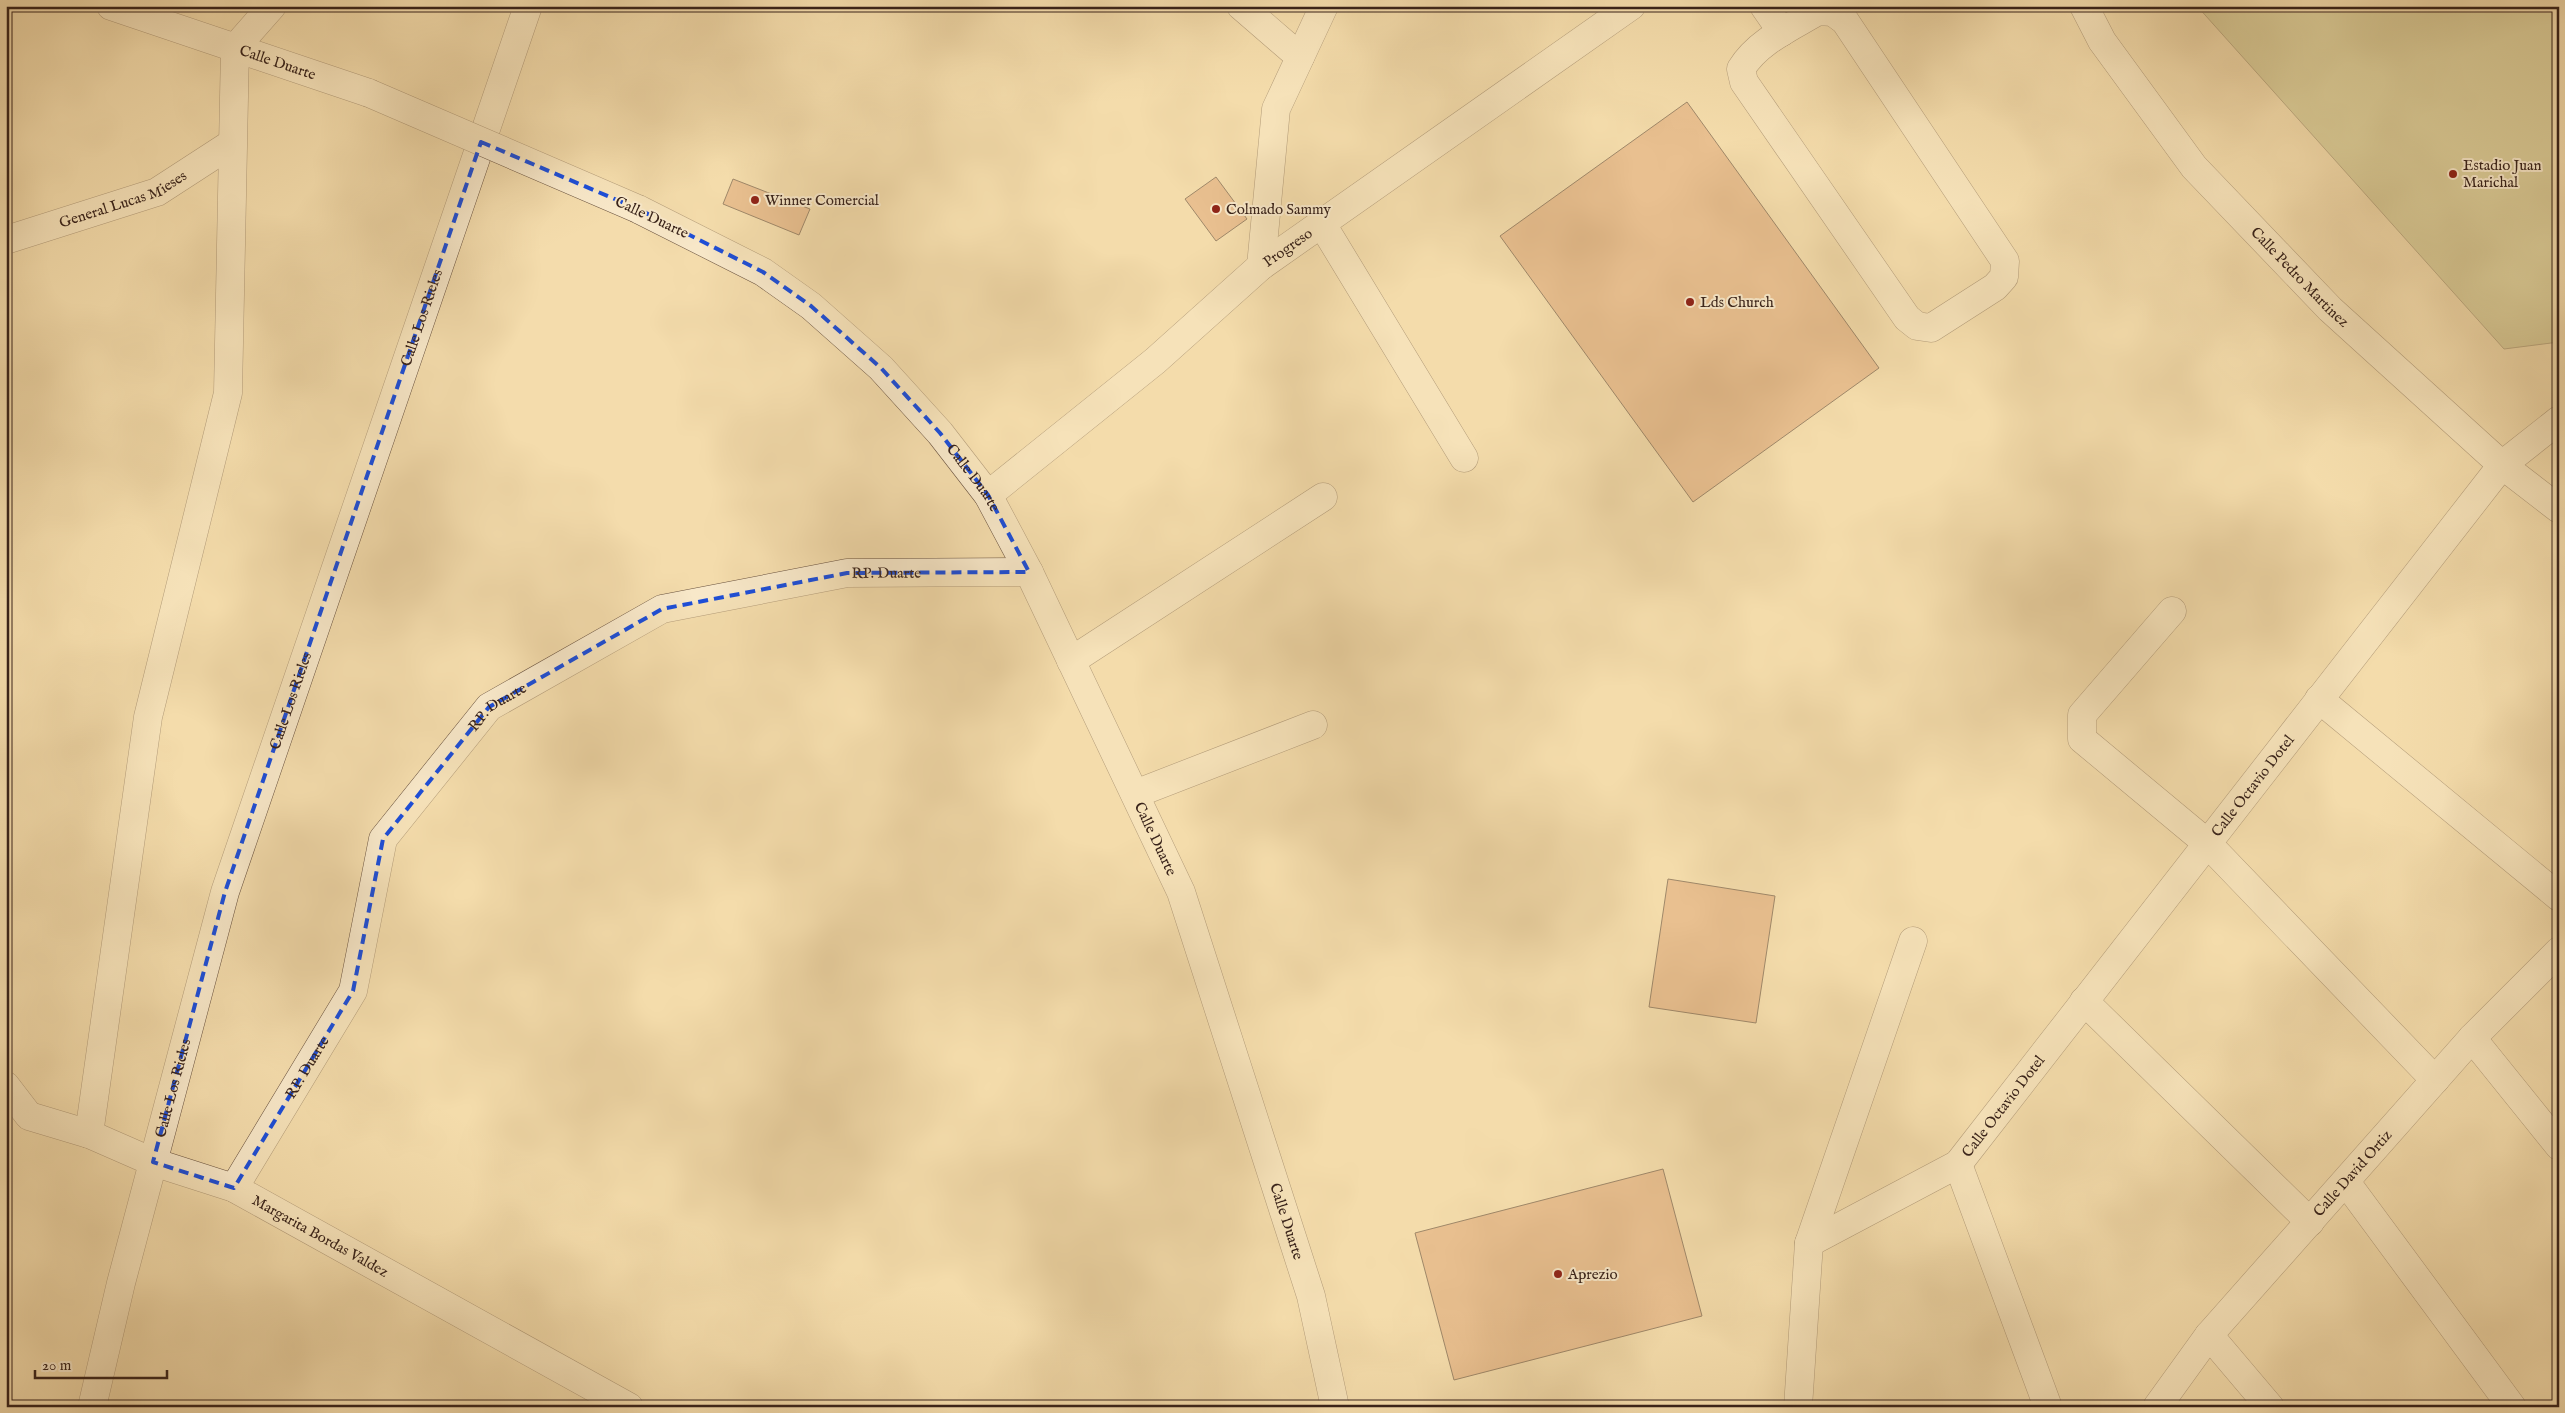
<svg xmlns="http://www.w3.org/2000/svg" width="2565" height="1413" viewBox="0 0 2565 1413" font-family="'IM FELL English',serif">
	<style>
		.green { fill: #c2be85; stroke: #7e7050 }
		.building { fill: #db9d6f; stroke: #39231a }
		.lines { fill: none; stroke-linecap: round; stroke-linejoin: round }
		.minor-casing { stroke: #68513e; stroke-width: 29 }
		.minor { stroke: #f8e8c9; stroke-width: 28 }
		.minor-bridge-casing { stroke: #68513e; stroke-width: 29; stroke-linecap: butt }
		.minor-bridge { stroke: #f8e8c9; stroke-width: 28 }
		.marked { fill: none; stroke: #1d4ed8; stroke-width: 4; stroke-dasharray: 10 6; stroke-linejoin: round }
		.poi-dot { fill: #8f2418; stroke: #f8e8c9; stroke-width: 2 }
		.labels { text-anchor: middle; stroke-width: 4; stroke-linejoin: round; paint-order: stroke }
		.street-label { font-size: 15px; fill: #39231a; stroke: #f8e8c9 }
		.poi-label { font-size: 15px; fill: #39231a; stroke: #f8e8c9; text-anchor: start }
	</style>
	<rect width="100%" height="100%" fill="#f4dcac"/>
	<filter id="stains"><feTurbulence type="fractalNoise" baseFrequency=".004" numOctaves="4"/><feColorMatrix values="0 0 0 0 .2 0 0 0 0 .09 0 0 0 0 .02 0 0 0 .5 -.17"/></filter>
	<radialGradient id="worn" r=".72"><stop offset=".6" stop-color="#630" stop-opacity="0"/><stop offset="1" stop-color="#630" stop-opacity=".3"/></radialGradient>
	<path class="green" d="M2197,6H2559V342L2504,349Z"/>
	<path class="building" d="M1687,102L1879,368L1693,502L1500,236Z
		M1216,177L1247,219L1216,241L1185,199Z
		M733,179L810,209L799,235L723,204Z
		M1668,879L1775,896L1756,1023L1649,1007Z
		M1663,1169L1702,1316L1454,1380L1415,1233Z"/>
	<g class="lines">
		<defs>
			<g id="minor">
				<path id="s1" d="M111,6L369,93"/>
				<path d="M1241,6L1300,57"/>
				<path d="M1764,6L1782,32"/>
				<path id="s2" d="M2084,6L2102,41L2194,167L2330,309L2502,465L2559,509"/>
				<path d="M1818,11L1833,12L1845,21L2005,261L2004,277L1995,287L1931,328L1917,326L1907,318L1744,82L1741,69C1757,42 1791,27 1818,11Z"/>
				<path id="s3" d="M638,209L763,272L811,306L881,368L940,433L988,495L1029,572L1181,892L1311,1296L1335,1407"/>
				<path d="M1322,224L1464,458"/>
				<path id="s4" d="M6,240L157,192L231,144"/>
				<path d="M1261,266L1276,109L1324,6"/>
				<path id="s5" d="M988,495L1155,361L1261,266L1631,6"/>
				<path d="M2172,611L2082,715V739L2207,843L2435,1080"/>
				<path d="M1071,661L1323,497"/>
				<path d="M2319,699L2559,897"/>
				<path d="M1135,794L1313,725"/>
				<path d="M2084,1001L2310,1222"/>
				<path d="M2472,1038L2559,1146"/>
				<path id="s6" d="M6,1086L29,1116L89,1134L153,1162L234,1188L629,1407"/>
				<path d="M89,1134L148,717L228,393L235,48L272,6"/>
				<path d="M1958,1164L2048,1407"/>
				<path d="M2346,1182L2512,1407"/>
				<path id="s7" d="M234,1188L353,991L383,839L489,707L662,609L847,573L1029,572"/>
				<path id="s8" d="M1809,1243L1958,1164L2502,465L2559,420"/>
				<path d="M2209,1335L2270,1407"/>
				<path id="s9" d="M92,1407L121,1283L225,892L528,6"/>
				<path d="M1798,1407L1809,1243L1913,941"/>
				<path id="s10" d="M2157,1407L2209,1335L2472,1038L2559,951"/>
			</g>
		</defs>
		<use href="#minor" class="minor-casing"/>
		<use href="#minor" class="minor"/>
		<defs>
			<path id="minor-bridge" d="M369,93L638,209"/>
		</defs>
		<use href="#minor-bridge" class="minor-bridge-casing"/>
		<use href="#minor-bridge" class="minor-bridge"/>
	</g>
	<path d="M0 0H2565V1413H0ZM481,142L638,209L763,272L811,306L881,368L940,433L988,495L1029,572L847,573L662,609L489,707L383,839L353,991L234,1188L153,1162L225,892Z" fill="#f4dcac" fill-opacity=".55" fill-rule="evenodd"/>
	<path class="marked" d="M481,142L638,209L763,272L811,306L881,368L940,433L988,495L1029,572L847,573L662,609L489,707L383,839L353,991L234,1188L153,1162L225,892Z"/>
	<g class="poi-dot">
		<circle cx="2453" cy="174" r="5"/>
		<circle cx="755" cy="200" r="5"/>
		<circle cx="1216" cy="209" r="5"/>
		<circle cx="1690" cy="302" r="5"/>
		<circle cx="1558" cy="1274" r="5"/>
	</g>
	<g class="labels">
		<g class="street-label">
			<text dy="5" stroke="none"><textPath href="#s1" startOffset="176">Calle Duarte</textPath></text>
			<text dy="5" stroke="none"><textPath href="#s4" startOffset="124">General Lucas Mieses</textPath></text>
			<text transform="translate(652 217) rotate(25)" y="5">Calle Duarte</text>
			<text dy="5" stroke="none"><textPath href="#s5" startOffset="389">Progreso</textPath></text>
			<text dy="5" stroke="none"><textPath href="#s2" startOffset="348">Calle Pedro Martinez</textPath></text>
			<text dy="5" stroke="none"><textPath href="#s9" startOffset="1139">Calle Los Rieles</textPath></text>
			<text dy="5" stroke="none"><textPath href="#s3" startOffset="436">Calle Duarte</textPath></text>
			<text dy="5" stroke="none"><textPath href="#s7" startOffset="981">RP. Duarte</textPath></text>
			<text dy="5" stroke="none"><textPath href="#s9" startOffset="734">Calle Los Rieles</textPath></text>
			<text dy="5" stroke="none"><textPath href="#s7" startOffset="561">RP. Duarte</textPath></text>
			<text dy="5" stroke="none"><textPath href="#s8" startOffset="648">Calle Octavio Dotel</textPath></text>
			<text dy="5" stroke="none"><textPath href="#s3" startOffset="841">Calle Duarte</textPath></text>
			<text dy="5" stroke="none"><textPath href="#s7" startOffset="141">RP. Duarte</textPath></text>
			<text dy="5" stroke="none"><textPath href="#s9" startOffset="329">Calle Los Rieles</textPath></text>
			<text dy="5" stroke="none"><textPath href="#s8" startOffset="242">Calle Octavio Dotel</textPath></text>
			<text dy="5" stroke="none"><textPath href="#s10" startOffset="305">Calle David Ortiz</textPath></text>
			<text dy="5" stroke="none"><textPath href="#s3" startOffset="1246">Calle Duarte</textPath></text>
			<text dy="5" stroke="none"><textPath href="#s6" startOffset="354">Margarita Bordas Valdez</textPath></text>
		</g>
		<g class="poi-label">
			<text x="2463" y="170">Estadio Juan<tspan x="2463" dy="17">Marichal</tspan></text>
			<text x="765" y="205">Winner Comercial</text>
			<text x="1226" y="214">Colmado Sammy</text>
			<text x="1700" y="307">Lds Church</text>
			<text x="1568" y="1279">Aprezio</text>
		</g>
	</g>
	<rect width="2565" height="1413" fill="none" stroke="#f4dcac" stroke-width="25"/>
	<rect x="8" y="8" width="2550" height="1398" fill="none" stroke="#39231a" stroke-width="2.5"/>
	<rect x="12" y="12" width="2540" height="1388" fill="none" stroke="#39231a"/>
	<path d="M35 1370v8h132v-8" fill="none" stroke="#39231a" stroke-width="2.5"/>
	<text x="42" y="1370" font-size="15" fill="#39231a" stroke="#f8e8c9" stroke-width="4" paint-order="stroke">20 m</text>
	<rect width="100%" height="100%" filter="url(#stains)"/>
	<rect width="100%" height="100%" fill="url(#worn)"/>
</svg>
